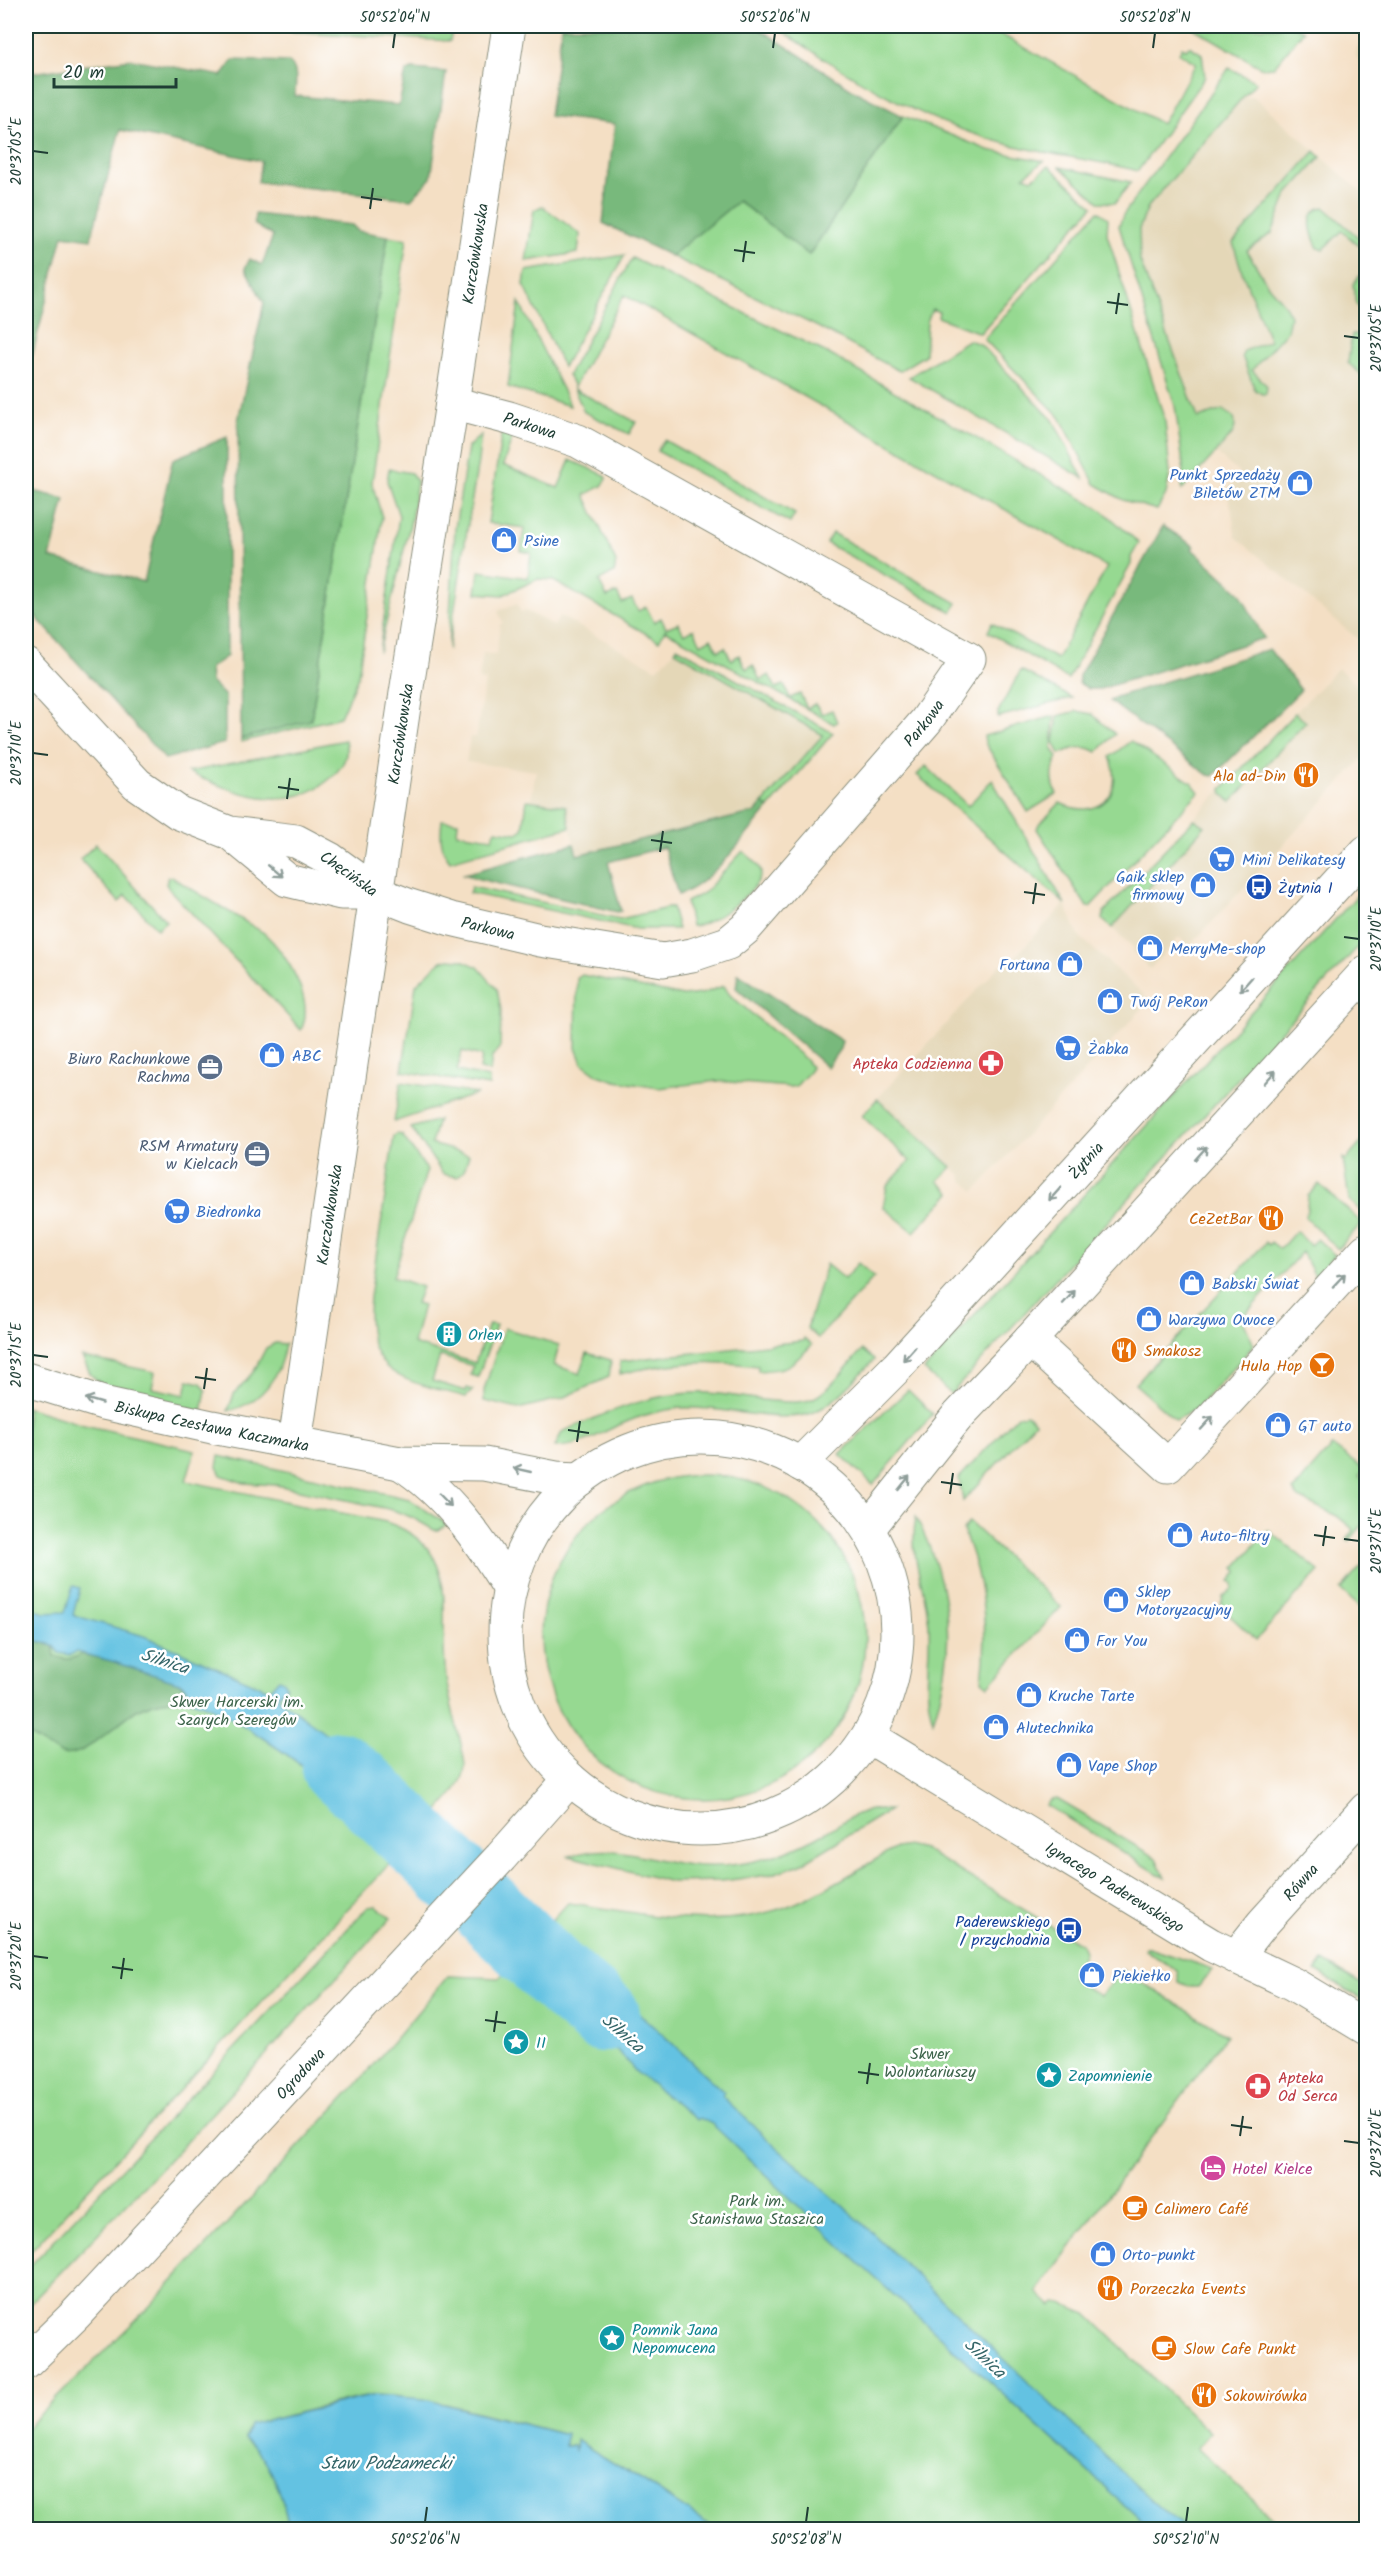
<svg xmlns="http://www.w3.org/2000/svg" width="1392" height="2555" viewBox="0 0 1392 2555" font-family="Kalam,sans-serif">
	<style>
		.built { fill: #e4d7b7 }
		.green { fill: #96d991; stroke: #5a8b62; stroke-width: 1.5 }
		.forest { fill: #78b97b; stroke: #4c7b58; stroke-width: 1.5 }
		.water { fill: #64c2e2; stroke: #42808b; stroke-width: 1.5 }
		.pier { fill: #f4dfc4 }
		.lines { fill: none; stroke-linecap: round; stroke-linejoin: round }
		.river { stroke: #64c2e2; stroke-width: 74 }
		.street-casing { stroke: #8a8e7c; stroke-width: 35 }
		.secondary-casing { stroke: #8a8e7c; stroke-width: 35 }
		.street { stroke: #fff; stroke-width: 33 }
		.secondary { stroke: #fff; stroke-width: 33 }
		.oneway { stroke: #8f9e9a }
		.ticks { fill: none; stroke: #1f3d34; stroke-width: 2 }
		.labels { text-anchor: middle; stroke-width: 5; stroke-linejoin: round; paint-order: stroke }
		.street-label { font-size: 16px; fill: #1f3d34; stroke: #fff }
		.shop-label { font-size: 16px; fill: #366cbe; stroke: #fff; text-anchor: start }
		.food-label { font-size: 16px; fill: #c56008; stroke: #fff; text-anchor: start }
		.transit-label { font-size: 16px; fill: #164399; stroke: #fff; text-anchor: start }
		.service-label { font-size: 16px; fill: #4e5e75; stroke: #fff; text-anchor: end }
		.health-label { font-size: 16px; fill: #be3a42; stroke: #fff; text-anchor: end }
		.culture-label { font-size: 16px; fill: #0d838f; stroke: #fff; text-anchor: start }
		.park-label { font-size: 16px; fill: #3d644b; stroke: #fff }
		.hotel-label { font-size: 16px; fill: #b23c85; stroke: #fff; text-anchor: start }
		.water-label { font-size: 18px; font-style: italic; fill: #346568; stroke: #fff }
		.neatline { fill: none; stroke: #1f3d34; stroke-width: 2 }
		.ticks-label { font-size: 15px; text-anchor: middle; fill: #1f3d34 }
	</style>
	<rect width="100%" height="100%" fill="#fff"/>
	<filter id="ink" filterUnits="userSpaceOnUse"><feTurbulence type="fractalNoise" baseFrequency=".0167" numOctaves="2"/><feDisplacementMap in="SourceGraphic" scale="12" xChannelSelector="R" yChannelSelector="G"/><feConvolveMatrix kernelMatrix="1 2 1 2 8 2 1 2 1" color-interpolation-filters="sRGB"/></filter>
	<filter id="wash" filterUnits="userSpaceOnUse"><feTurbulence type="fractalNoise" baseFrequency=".008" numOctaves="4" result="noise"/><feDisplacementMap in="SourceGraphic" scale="24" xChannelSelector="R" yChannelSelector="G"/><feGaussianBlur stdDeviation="1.35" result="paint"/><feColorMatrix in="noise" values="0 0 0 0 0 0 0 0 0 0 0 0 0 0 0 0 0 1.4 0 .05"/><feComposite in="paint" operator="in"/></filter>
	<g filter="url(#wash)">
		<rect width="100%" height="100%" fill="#f4dfc4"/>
		<path class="built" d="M1366,29V74L1356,56L1357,48Z
			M1253,96L1366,196V646L1236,537L1231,506L1227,495L1229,487L1240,474L1216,453L1196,427L1198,418L1140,261L1139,229L1148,207L1241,99Z
			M517,603L521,613L526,611L554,626L560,616L657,669L675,651L823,735L756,812L577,855L565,806L531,800L536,771L466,762L470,737H476L485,681L479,680L483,653L496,655L500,624L503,623L498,611Z
			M1338,668L1366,693V755L1189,947L1179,937L1150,969L1132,951L1134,948L1103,920L1104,912Z
			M1065,904L1079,936L1150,1000L975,1191L961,1179L962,1176L877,1099L1001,964L1005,967Z"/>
		<path class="green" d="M288,26H453L450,41L286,31Z
			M774,26H986L1162,124L1196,63L1179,53L1182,47L1186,49L1189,46L1202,54L1205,77L1138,171C1093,159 1045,155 1000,142C918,120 844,73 774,26Z
			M1190,26L1246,28L1292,26L1303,31L1274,67L1262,68Z
			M1229,68L1256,82L1148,207L1139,229L1140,261L1198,418L1223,410L1234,418C1236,426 1235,431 1229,438L1182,490L1183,464L1175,406L1119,226L1123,215Z
			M903,116L988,150L1044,161L1024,176L1032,179L1049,166L1093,206L980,333L938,317L939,312L932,309L927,322L925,355L899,371L818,327L671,256L738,201L809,255Z
			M1315,151L1321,157L1287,195L1272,233L1247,251L1267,284L1285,305L1290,316L1287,331L1252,370L1267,386L1266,394H1262L1255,390L1242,356L1244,351L1270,341L1243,275L1233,243Z
			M1060,167L1131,182L1115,203L1099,202Z
			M542,206L580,234L578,253L526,261L534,210Z
			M1324,207L1366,244V252L1342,231L1324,249L1318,248C1311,234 1303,212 1324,207Z
			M1098,211L1108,218L1107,234L1165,421L1170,473L1166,494L1157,510L1123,500L1095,484L1060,417L984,339Z
			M388,236L407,239L372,483L382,517L358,676L340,717L241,742V739L311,720Z
			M625,255L563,367L524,285L526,271Z
			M632,258L827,353L1102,510L1139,543L1131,557V564L1068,679L988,632L992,623L1057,659L1107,567L624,295L574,387L568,375Z
			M1366,268V310L1360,309L1356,304L1353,284Z
			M519,302L569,403L570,406L508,387Z
			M1352,334L1366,336V378L1348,363Z
			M968,340L980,344L1053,420L1083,478L909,377Z
			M574,389L636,422L629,434L584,412Z
			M502,431L510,435L512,439L503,465L558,488L570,460L605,475L607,479L602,486L585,495L616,562L614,573L599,581L607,597L617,593L622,603L632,599L638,611L646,607L654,622L661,618L666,628L678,623L684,634L694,629L701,644L711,638L718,651L725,647L731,660L739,655L746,669L753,665L760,680L769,675L776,688L784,685L790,698L800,694L807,708L815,704L822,714L832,710L837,722L834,724L665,630L659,641L552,580L538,579L503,595L476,593L479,571L528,578L531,553L521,551L524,528L488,523Z
			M481,435L478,461L448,650L455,528L468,447Z
			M664,440L795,514L790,523L657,451Z
			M389,469L411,473L417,481L411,521L379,652L399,516L387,481Z
			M832,533L957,603L952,612L826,543Z
			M677,647L833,733L769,808L763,803L823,735L675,651Z
			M1021,670L1072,698L998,717V712Z
			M1077,711L1092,714L1115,734L1097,752C1083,744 1073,748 1060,754L1054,742L1058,716Z
			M1295,713L1306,722L1231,802L1223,794L1222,789Z
			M1054,716L1052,748L1058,757C1051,771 1051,781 1057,794L1028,812L985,743L984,736Z
			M345,740C349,756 344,765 332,777C289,816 234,793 188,772Z
			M1131,741L1192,783L1199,792L1090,907H1087L1037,829L1038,826L1060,803C1097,821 1126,796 1110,757Z
			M926,766L968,806L992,780L1065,904L917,775Z
			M527,800L566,806L570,827L450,861C440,848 440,836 442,820L458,822L457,833L492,838L496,830L517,833L523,829Z
			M1194,819L1205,826L1112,928L1103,920L1104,912Z
			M96,844L166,921L157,929L126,895L119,902L80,859Z
			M743,851C749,857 761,864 761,873C760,891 708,928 691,926L686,902L704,893Z
			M168,877H172L264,933C286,953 316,1000 301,1030L169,889L166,884Z
			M1366,886V938L951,1394L924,1370Z
			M471,887L620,919L672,907L678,929H637L469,893Z
			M449,959L462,960L478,967L497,989L501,1010L500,1047L492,1057L490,1072L480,1069L482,1056L462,1051L457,1071L489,1078V1086L402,1071L416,985L433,968L442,961Z
			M582,975L683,996L701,994L724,986L730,995L805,1059L811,1067L810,1071L796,1086L790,1087L717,1081L659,1088L616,1081L598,1075L582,1063L576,1048L577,978Z
			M401,1082L477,1094L394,1122Z
			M877,1099L952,1167L938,1181L951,1193L914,1232L883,1207L887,1186L910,1161L862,1116Z
			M438,1120L431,1144L469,1155L464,1171L457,1177L443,1174L411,1128Z
			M397,1134L402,1135L427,1170L393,1277L422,1287L416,1303L423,1305L413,1344L475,1363L489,1324L496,1325L478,1377L471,1375L473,1366L440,1356L432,1381L466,1391L467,1388L473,1390L466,1397C401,1379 363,1378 370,1297L394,1136Z
			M1366,1137V1216L1349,1200L1343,1158L1346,1160Z
			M1319,1184L1362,1223L1338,1249L1306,1218L1308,1196Z
			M1296,1231L1310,1245L1317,1239L1335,1255L1315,1276L1302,1252L1242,1318L1254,1345L1197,1408L1176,1420L1135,1384L1266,1242L1269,1245L1271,1242L1280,1249Z
			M858,1263L874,1277L818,1338L807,1328L826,1264L844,1279Z
			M504,1328L559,1345L554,1365L580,1374L587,1353L611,1360L609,1377L563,1398L518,1409L484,1401V1390Z
			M804,1338L812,1345C791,1366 788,1370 758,1371V1366C710,1359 667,1362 620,1374V1361L803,1341Z
			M275,1343L285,1344C280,1377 262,1403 228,1411L234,1394L254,1371L266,1348Z
			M862,1350L874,1360C856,1378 837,1403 812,1413C779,1425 720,1405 680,1408C660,1410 637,1417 619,1425C594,1436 584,1446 555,1447L562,1432C610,1411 655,1391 708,1393C735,1394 785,1407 809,1400C827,1395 849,1364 862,1350Z
			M82,1357L155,1372L152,1388L185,1395L188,1380L201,1383L206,1390L202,1412L106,1388L91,1375Z
			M908,1390L933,1414L873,1485L840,1454Z
			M26,1407L84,1425L195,1450L186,1481L386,1522C466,1549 437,1614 446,1677C449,1700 456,1722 461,1744C462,1751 465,1760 465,1767C463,1788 443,1805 430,1820L26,2256Z
			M1027,1414L1035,1422L963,1501L959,1478L1017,1416Z
			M1332,1446L1364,1470L1359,1476L1366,1482V1521L1349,1541L1347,1540L1354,1530L1337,1516L1299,1498L1293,1491Z
			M219,1456L409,1499L447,1524L439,1530H434L413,1518L393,1510L276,1485L244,1483L221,1475L217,1467Z
			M541 1637a162 162 0 1 1 324 0a162 162 0 1 1-324 0Z
			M916,1517C950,1584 958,1649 933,1721C922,1686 931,1660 929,1625C926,1585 908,1558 916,1517Z
			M969,1522L1061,1607L988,1686L982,1681C989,1628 983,1578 963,1530Z
			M1268,1530L1319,1571L1256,1640L1227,1613L1225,1615L1220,1611L1223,1597L1233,1589V1583L1230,1581L1238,1571L1235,1568Z
			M1363,1564L1366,1567V1613L1341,1590Z
			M1057,1799L1156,1858L1165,1878L1046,1805L1051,1800Z
			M875,1809L890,1810L801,1864L769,1875L722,1881L672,1882L569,1856C613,1843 635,1856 677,1863C698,1867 724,1867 745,1863C773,1858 801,1846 826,1832C843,1822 855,1812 875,1809Z
			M910,1846L923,1849L1081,1944L1084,1952L1072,1979L1100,1996L1122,1970L1227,2035L1037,2292L1052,2306L1055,2303L1062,2304L1087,2314L1210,2433L1197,2448L1284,2529H715L657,2490L582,2444L576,2441L575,2450L573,2446H565L563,2434L446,2404L394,2396L375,2395L345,2401L249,2425L245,2438C273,2461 283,2495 289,2529L26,2530V2428L149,2307L357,2084L448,1976L499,1978L568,1903C646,1913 719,1935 796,1903C831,1888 863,1866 896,1848Z
			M376,1906L391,1918L175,2154L26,2308V2270L368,1907Z
			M1145,1947L1213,1969L1198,1987H1190L1179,1982L1177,1970L1145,1950Z
			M1323,1961L1366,1987V2002L1316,1971Z"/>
		<path class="forest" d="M562,26H755L858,93L903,116L809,255L738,201L671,256L603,223L615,124L549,116Z
			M131,59L222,76L233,60L289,62C299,69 295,85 295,96L399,105L406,72L412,69L446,72L431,178L411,199L258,182L261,161L120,130L91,239L63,235L32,356L26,354V74Z
			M255,214L352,225L358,231L388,236L311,720L241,739L238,420L264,303L245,268L250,259L262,265L273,236L254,224Z
			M227,437V656L210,668L211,682L225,696V743L165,759L26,606V489L65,499L50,558L144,582L173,459Z
			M1163,526L1194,546L1192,549L1240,593L1264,638L1100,689H1089L1079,683V676Z
			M1269,649L1301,690L1213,776L1208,775L1110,701L1116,697Z
			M763,803L769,808C746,834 711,885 678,895L664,847L608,862L621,911L617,912L479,879L464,874L574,844L577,855L756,812Z
			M738,974L842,1041L840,1049L827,1067L736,988Z
			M26,1638L53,1645L55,1656C66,1660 71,1660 82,1654C110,1661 167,1671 187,1689V1699C171,1699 151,1702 137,1710C118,1720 84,1760 63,1754C50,1750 37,1740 26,1734Z"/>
		<path class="water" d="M73,1586L80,1588L73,1615L144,1636L269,1690L279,1679L284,1681L286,1686L278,1695L279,1699L331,1737L430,1820L404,1848C354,1806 304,1764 249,1729C230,1717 209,1704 187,1699V1689L182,1684L111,1661L76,1652L70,1655L59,1653L53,1645L26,1638V1607L45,1613L65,1612Z
			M548,1923L555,1930L554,1933L567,1967L572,1964C595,1980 617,1997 639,2014C669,2038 695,2067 724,2092L722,2096L777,2148L861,2222L1149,2498L1186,2529H1151L850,2255L728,2139L712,2124L700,2118L697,2120L636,2072L620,2053L530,1979L524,1970L520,1954Z
			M375,2395L424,2399L562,2434L566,2433L565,2446H573L575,2450L576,2440L657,2490L715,2529H289C283,2496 272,2461 245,2438L249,2425Z"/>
		<path class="pier" d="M548,1920L550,1921L517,1957L518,1952Z"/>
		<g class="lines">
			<path class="river" d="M338,1768L364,1789L555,1974L603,2015"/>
		</g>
	</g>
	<g filter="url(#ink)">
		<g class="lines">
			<defs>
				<g id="street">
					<path id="s1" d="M26,664L137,784L179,813L230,833L296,841L330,859L377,893L410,906L451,919L540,940L663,960L692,955L728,943L745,929L926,721L969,659L578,441L509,418L452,403"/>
					<path d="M230,833L287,880L341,893H377"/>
					<path d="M1030,1340L1168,1466L1366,1250"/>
					<path id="s2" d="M26,1379L103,1403L212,1427L400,1463L484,1464L556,1478L580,1479"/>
					<path id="s3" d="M295,1442L406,693L452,403L509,26"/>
					<path d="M400,1463C448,1493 481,1542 510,1589"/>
					<path id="s4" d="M869,1737L1211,1945L1293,1984L1366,2028"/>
					<path id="s5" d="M1236,1957L1263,1923L1366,1809"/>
				</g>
				<g id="secondary">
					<circle cx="701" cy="1633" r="196"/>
					<path id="s6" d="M800,1464L897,1367L1366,852"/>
					<path d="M868,1529L957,1417L1030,1340L1366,972"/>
					<path id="s7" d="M26,2363L75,2315L501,1857L570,1779"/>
				</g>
			</defs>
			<use href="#street" class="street-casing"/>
			<use href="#secondary" class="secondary-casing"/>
			<use href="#street" class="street"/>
			<use href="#secondary" class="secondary"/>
		</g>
		<defs><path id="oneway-shaft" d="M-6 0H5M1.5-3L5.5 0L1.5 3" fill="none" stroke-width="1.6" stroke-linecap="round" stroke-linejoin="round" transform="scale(1.5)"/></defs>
		<g class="oneway">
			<use href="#oneway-shaft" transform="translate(275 871) rotate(40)"/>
			<use href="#oneway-shaft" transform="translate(1246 984) rotate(132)"/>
			<use href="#oneway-shaft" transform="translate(1270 1077) rotate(-48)"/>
			<use href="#oneway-shaft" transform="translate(1201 1153) rotate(-48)"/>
			<use href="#oneway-shaft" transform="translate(1055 1194) rotate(132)"/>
			<use href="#oneway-shaft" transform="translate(1339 1280) rotate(-47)"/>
			<use href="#oneway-shaft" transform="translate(1069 1297) rotate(-48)"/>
			<use href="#oneway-shaft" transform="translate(909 1354) rotate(132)"/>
			<use href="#oneway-shaft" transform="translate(94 1401) rotate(-164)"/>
			<use href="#oneway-shaft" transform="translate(1207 1423) rotate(-47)"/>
			<use href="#oneway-shaft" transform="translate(522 1470) rotate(-167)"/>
			<use href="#oneway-shaft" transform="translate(904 1483) rotate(-51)"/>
			<use href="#oneway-shaft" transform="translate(445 1500) rotate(46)"/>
		</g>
	</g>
	<path class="ticks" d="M393,48L395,33M773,48L775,33M1153,48L1155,33M33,151L48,153M361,197L382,200M370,209L373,188M734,250L755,253M743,262L746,241M1107,302L1128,305M1116,314L1119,293M1344,336L1359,338M33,753L48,755M278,787L299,790M287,799L290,778M651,840L672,843M660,852L663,831M1024,892L1045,895M1033,904L1036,883M1344,937L1359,939M33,1355L48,1357M195,1377L216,1380M204,1389L207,1368M568,1430L589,1433M577,1442L580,1421M941,1482L962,1485M950,1494L953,1473M1314,1535L1335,1538M1344,1539L1359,1541M1323,1546L1326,1526M33,1956L48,1958M112,1967L133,1970M121,1979L124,1958M485,2020L506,2023M494,2032L497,2011M858,2072L879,2075M867,2084L870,2063M1231,2125L1252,2128M1240,2136L1243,2116M1344,2141L1359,2143M425,2522L427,2507M806,2522L808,2507M1186,2522L1188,2507"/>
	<defs>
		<symbol id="shop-disc" viewBox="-11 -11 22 22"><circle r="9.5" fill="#3f7fe0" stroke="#fff"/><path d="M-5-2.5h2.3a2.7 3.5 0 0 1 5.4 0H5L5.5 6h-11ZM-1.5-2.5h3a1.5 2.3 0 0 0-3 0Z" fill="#fff"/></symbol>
		<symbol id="restaurant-disc" viewBox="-11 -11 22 22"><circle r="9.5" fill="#e8710a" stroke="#fff"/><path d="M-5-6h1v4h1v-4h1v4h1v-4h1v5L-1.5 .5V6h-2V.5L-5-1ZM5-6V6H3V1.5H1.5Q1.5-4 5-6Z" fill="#fff"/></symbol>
		<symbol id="supermarket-disc" viewBox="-11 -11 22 22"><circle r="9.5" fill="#3f7fe0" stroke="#fff"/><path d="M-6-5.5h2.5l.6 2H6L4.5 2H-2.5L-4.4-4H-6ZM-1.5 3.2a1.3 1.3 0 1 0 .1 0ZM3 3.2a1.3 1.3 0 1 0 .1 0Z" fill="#fff"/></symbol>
		<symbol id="bus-disc" viewBox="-11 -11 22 22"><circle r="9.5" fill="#1a4fb4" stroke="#fff"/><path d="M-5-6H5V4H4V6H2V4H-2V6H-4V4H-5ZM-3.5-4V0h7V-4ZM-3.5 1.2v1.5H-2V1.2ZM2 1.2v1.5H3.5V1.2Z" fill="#fff"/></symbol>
		<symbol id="pharmacy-disc" viewBox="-11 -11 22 22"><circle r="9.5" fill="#e0444e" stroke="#fff"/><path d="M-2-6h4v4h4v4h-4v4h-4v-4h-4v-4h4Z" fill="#fff"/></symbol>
		<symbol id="office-disc" viewBox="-11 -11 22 22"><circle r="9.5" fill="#5c6f8a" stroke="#fff"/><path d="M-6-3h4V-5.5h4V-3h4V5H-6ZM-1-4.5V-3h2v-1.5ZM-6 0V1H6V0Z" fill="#fff"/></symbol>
		<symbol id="building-disc" viewBox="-11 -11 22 22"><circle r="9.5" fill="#0f9aa8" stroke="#fff"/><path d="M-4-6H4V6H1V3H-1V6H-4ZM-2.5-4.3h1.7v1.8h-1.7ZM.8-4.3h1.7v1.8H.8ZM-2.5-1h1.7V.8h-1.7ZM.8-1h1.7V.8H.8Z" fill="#fff"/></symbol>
		<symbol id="bar-disc" viewBox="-11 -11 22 22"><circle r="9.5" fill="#e8710a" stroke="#fff"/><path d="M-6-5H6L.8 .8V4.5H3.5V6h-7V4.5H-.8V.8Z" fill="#fff"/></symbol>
		<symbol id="sight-disc" viewBox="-11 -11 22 22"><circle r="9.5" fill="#0f9aa8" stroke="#fff"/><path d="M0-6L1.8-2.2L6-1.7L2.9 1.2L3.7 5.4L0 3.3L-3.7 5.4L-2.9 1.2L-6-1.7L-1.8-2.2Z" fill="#fff"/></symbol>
		<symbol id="hotel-disc" viewBox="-11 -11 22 22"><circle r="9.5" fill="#d1479c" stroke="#fff"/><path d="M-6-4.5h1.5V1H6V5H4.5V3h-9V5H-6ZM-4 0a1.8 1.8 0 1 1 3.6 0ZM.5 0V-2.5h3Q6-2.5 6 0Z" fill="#fff"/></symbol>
		<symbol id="cafe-disc" viewBox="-11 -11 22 22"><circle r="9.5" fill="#e8710a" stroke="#fff"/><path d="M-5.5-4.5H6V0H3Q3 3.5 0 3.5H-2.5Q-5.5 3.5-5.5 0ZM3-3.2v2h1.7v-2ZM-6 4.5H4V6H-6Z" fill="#fff"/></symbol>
	</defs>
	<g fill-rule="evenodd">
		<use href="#shop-disc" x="1285" y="468" width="30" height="30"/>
		<use href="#shop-disc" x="489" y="525" width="30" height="30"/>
		<use href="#restaurant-disc" x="1291" y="760" width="30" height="30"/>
		<use href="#supermarket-disc" x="1207" y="844" width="30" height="30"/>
		<use href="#shop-disc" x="1188" y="870" width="30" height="30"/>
		<use href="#bus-disc" x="1244" y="872" width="30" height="30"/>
		<use href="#shop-disc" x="1135" y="933" width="30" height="30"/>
		<use href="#shop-disc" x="1055" y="949" width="30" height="30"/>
		<use href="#shop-disc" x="1095" y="986" width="30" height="30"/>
		<use href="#supermarket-disc" x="1053" y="1033" width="30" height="30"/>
		<use href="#shop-disc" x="257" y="1040" width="30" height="30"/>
		<use href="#pharmacy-disc" x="976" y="1048" width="30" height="30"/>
		<use href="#office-disc" x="195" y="1052" width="30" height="30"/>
		<use href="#office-disc" x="242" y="1139" width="30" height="30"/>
		<use href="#supermarket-disc" x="162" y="1196" width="30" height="30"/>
		<use href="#restaurant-disc" x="1256" y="1203" width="30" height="30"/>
		<use href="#shop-disc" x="1177" y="1268" width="30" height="30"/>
		<use href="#shop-disc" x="1134" y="1304" width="30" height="30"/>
		<use href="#building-disc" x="434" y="1319" width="30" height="30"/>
		<use href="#restaurant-disc" x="1109" y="1335" width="30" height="30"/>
		<use href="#bar-disc" x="1307" y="1350" width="30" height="30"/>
		<use href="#shop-disc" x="1263" y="1410" width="30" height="30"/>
		<use href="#shop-disc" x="1165" y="1520" width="30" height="30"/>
		<use href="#shop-disc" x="1101" y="1585" width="30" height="30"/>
		<use href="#shop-disc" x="1062" y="1625" width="30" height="30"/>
		<use href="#shop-disc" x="1014" y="1680" width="30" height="30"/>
		<use href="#shop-disc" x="981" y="1712" width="30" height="30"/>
		<use href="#shop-disc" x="1054" y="1750" width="30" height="30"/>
		<use href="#bus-disc" x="1054" y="1915" width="30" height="30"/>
		<use href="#shop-disc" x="1077" y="1960" width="30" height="30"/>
		<use href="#sight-disc" x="501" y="2027" width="30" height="30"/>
		<use href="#sight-disc" x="1034" y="2060" width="30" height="30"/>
		<use href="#pharmacy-disc" x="1243" y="2071" width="30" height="30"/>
		<use href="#hotel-disc" x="1198" y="2153" width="30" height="30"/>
		<use href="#cafe-disc" x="1120" y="2193" width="30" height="30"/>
		<use href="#shop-disc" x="1088" y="2239" width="30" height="30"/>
		<use href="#restaurant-disc" x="1095" y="2273" width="30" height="30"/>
		<use href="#sight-disc" x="597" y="2323" width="30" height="30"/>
		<use href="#cafe-disc" x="1149" y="2333" width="30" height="30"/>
		<use href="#restaurant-disc" x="1189" y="2380" width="30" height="30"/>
	</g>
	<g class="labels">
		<g class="street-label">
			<text dy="6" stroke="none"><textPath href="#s3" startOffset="1202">Karczówkowska</textPath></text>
			<text transform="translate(530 425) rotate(18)" y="6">Parkowa</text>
			<text dy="6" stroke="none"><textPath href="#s1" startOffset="1089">Parkowa</textPath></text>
			<text dy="6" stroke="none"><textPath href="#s3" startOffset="716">Karczówkowska</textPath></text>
			<text dy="6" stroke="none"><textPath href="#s1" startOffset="398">Chęcińska</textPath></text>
			<text dy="6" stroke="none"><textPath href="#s1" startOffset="549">Parkowa</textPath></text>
			<text dy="6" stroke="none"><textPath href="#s6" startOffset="417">Żytnia</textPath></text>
			<text dy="6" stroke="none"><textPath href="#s3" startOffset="230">Karczówkowska</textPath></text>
			<text dy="6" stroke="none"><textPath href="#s2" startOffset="192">Biskupa Czesława Kaczmarka</textPath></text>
			<text dy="6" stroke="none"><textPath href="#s5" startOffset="99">Równa</textPath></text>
			<text dy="6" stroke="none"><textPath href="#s4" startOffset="288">Ignacego Paderewskiego</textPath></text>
			<text dy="6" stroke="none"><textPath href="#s7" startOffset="399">Ogrodowa</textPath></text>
		</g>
		<g class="shop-label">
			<text x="1280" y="480" text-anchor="end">Punkt Sprzedaży<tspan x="1280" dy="18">Biletów ZTM</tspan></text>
			<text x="524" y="546">Psine</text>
			<text x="1242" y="865">Mini Delikatesy</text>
			<text x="1184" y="882" text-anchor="end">Gaik sklep<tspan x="1184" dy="18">firmowy</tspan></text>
			<text x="1170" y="954">MerryMe-shop</text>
			<text x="1050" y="970" text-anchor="end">Fortuna</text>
			<text x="1130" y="1007">Twój PeRon</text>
			<text x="1088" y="1054">Żabka</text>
			<text x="292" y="1061">ABC</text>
			<text x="196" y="1217">Biedronka</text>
			<text x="1212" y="1289">Babski Świat</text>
			<text x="1168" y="1325">Warzywa Owoce</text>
			<text x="1298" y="1431">GT auto</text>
			<text x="1200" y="1541">Auto-filtry</text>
			<text x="1136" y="1597">Sklep<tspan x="1136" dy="18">Motoryzacyjny</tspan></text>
			<text x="1096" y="1646">For You</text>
			<text x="1048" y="1701">Kruche Tarte</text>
			<text x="1016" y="1733">Alutechnika</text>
			<text x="1088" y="1771">Vape Shop</text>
			<text x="1112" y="1981">Piekiełko</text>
			<text x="1122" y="2260">Orto-punkt</text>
		</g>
		<g class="food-label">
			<text x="1286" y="781" text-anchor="end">Ala ad-Din</text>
			<text x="1252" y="1224" text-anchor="end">CeZetBar</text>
			<text x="1144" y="1356">Smakosz</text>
			<text x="1302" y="1371" text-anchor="end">Hula Hop</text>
			<text x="1154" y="2214">Calimero Café</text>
			<text x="1130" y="2294">Porzeczka Events</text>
			<text x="1184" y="2354">Slow Cafe Punkt</text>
			<text x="1224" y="2401">Sokowirówka</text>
		</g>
		<g class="transit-label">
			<text x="1278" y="893">Żytnia I</text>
			<text x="1050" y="1927" text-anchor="end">Paderewskiego<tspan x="1050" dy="18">/ przychodnia</tspan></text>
		</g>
		<g class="service-label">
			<text x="190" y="1064">Biuro Rachunkowe<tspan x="190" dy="18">Rachma</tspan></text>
			<text x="238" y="1151">RSM Armatury<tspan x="238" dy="18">w Kielcach</tspan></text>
		</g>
		<g class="health-label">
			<text x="972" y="1069">Apteka Codzienna</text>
			<text x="1278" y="2083" text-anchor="start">Apteka<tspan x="1278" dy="18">Od Serca</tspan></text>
		</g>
		<g class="culture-label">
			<text x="468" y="1340">Orlen</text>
			<text x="536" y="2048">II</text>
			<text x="1068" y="2081">Zapomnienie</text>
			<text x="632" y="2335">Pomnik Jana<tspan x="632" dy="18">Nepomucena</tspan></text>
		</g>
		<g class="park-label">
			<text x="237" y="1707">Skwer Harcerski im.<tspan x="237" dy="18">Szarych Szeregów</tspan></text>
			<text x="930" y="2059">Skwer<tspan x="930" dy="18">Wolontariuszy</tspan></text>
			<text x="757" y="2206">Park im.<tspan x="757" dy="18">Stanisława Staszica</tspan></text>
		</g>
		<g class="hotel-label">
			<text x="1232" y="2174">Hotel Kielce</text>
		</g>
		<g class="water-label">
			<text transform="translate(165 1661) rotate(18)" y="6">Silnica</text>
			<text transform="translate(623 2033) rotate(41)" y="6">Silnica</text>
			<text transform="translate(985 2358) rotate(43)" y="6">Silnica</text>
			<text x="386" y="2469">Staw Podzamecki</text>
		</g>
	</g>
	<rect width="1392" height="2555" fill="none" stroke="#fff" stroke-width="66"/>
	<path d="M54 78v9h122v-9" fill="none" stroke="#1f3d34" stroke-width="3"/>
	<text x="63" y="78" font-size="18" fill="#1f3d34" stroke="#ffffff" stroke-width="4.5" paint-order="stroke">20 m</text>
	<rect x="33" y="33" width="1326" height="2489" class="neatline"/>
	<g class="ticks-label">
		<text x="395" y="22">50°52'04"N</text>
		<text x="775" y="22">50°52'06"N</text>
		<text x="1155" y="22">50°52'08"N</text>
		<text transform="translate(16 151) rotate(-90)" y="5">20°37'05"E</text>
		<text transform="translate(1376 338) rotate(-90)" y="5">20°37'05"E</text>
		<text transform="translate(16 753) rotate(-90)" y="5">20°37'10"E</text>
		<text transform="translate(1376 939) rotate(-90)" y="5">20°37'10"E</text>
		<text transform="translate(16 1355) rotate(-90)" y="5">20°37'15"E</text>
		<text transform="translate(1376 1541) rotate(-90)" y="5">20°37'15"E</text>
		<text transform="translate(16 1956) rotate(-90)" y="5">20°37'20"E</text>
		<text transform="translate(1376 2143) rotate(-90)" y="5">20°37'20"E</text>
		<text x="425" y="2544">50°52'06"N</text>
		<text x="806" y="2544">50°52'08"N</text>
		<text x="1186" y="2544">50°52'10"N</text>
	</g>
</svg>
